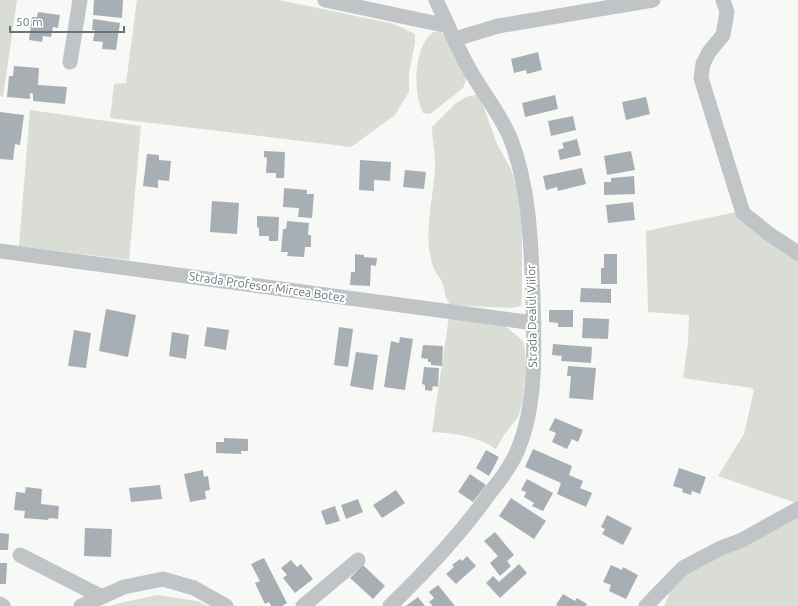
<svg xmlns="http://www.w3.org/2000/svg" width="798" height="606" viewBox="0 0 798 606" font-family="Ubuntu,sans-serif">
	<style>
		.green { fill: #d9ddd6 }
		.building { fill: #a8afb4 }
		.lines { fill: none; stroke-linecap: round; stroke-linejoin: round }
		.minor { stroke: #c0c4c7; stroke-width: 15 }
		.labels { text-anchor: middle; stroke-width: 4; stroke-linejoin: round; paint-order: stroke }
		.street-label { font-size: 12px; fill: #66757d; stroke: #fff }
	</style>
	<rect width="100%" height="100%" fill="#f8f8f6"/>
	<path class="green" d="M0,0H17L3,97L0,96Z
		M137,0H279L394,24L415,34V42L409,74V92L395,115L351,147L110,118L114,84L126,83Z
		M433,32H440L445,36L465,74L466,80L463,88L430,114L423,113C413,92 413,48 433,32Z
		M479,94L497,144L511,169L517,189L522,222V294L521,306L511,308L450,305C443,294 446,292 442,282C440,277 436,274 434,269C422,239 433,200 435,169C436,154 432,141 432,127L455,104L466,97Z
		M30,110L141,126L129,260L19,246Z
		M736,212L798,257V502L796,503L718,476L744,434L754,390L751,388L683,378L688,343L689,315L648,312L646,231Z
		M449,317L505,326L523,341L525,350L526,368L523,401L518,417L504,435L496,449C477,436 454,433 432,432Z
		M798,513V606H664L672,587L681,574Z
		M157,595L197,601L207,606H111L116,604Z"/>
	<path class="building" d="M94,0H123L122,18L93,15Z
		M38,12L60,15L58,28L53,27L51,37L43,36L42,42L29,40L32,17H37Z
		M93,19L120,23L116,50L102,49L103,42L93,41L95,30H92Z
		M538,52L542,70L527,74L526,70L514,73L511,59Z
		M14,66L39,68L38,85L67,87L65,104L33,101V94L30,93V99L7,97L9,76H13Z
		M555,95L558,109L525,117L522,103Z
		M646,97L650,114L626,120L622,102Z
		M0,112L24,115L20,145L15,144L13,160L0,159Z
		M573,116L576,130L551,136L548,121Z
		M577,139L581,155L560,160L558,150L564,148L562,143Z
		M264,151L285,152L284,178H276V173H266L267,158L264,157Z
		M631,151L635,170L607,175L604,156Z
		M147,154L159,155V160L171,161L169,181L158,180V188L143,186Z
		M360,160L391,162L390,181L374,180V191L359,190Z
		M582,168L586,184L558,191L557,187L546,190L543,176Z
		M405,170L426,172L424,189L403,187Z
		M634,176L635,194L604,195V182H611V178Z
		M284,188L307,190V194H314L312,218L298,217L299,208L283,207Z
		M212,201L239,203L237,234L210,232Z
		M633,202L635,220L608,223L606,205Z
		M257,216L279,217L278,241H269V236H259V228L257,227Z
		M287,221L309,223L308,235H311V247H305L304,257L287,256L288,252H281L283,229H286Z
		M355,254L364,255V257L377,258L376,266L371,265L370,286L350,285L351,272H355Z
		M604,254H617V284H601V268H604Z
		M581,288L611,289V303L580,302Z
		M106,309L136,315L128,357L99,351Z
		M549,310H573V327H558V323L549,322Z
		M583,318L609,319L608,339L582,338Z
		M207,327L229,330L226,350L204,346Z
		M339,327L353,329L348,367L334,365Z
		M74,330L91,333L86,368L68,366Z
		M172,332L189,335L186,359L169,356Z
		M400,337L413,339L405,390L384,387L391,341L399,343Z
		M553,344L592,347L591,363L561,361L562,356L552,355Z
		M423,345L443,346L442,366L431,365V362H428V359L421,358Z
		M356,352L378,355L373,390L350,386Z
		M568,366L596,368L593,400L569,398L571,376H567Z
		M424,367L439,368L438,387L433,386L432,391L425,390V385L422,384Z
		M555,418L583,430L578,442L572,439L567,449L552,442L556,433L549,430Z
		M224,438L248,439V451H241V454L216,453V442H224Z
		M533,449L572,466L569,475L583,481L580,488L592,493L586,507L557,494L561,483L525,467Z
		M486,450L499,457L489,476L476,468Z
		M679,468L706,477L700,494L692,491L691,495L682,492L683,489L673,486Z
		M203,470L204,477L208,476L210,490L205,491L206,499L190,502L184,474Z
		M470,474L486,485L473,502L458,492Z
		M527,479L553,493L543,511L532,506L534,503L524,497L526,492L521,490Z
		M160,485L162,499L131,502L129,488Z
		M26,487L42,489L41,504L59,506L58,519L49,518L48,520L24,518L25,511L14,510L16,492L25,493Z
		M396,490L405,503L382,518L373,505Z
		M511,498L546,521L534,539L499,516Z
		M358,499L363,512L346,519L341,505Z
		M335,506L340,521L326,525L321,511Z
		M607,515L632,528L623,545L602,534L605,529L601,527Z
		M85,528L112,529L111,557L84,556Z
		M495,532L514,555L507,561L511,566L500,576L490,563L498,556L484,541Z
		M0,533L9,534L8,550H0Z
		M467,556L476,566L456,584L446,574L454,567L452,565L460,559L462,561Z
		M264,558L287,603L282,606H271L269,602L265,604L255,583L260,581L251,564Z
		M291,560L297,567L301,564L313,579L295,593L283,578L287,575L281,568Z
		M0,563H7L6,584H0Z
		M519,564L527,573L500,598L486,583L493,576L499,582Z
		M363,565L385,586L373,599L350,578Z
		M611,565L622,570L623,567L638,575L626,599L609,591L611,585L603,582Z
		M438,585L455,606H433L429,602L434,598L429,592Z
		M563,594L575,601L577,598L587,604L586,606H558L556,605Z
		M418,597L425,606H406Z"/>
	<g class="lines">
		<path class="minor" d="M325,0L448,26
			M723,0L727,12L723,35L709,52L703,64L701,78L743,213L769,234L798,253
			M455,39L498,26L653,0
			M70,62L80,0
			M0,251L534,323
			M20,555L102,597
			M0,604L3,606
			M81,606L124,587L163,579L194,588L226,606
			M303,606L358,560
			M390,606C426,571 460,535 489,494C498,483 507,471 514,458C538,409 534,350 533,298C531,245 530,190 511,140C501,114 483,94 470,70C457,48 447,23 436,0
			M646,606L683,568L721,548L742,540L798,509"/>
	</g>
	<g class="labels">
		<g class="street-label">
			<text transform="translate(267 287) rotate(8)" y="4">Strada Profesor Mircea Botez</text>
			<text transform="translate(532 316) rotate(-91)" y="4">Strada Dealul Viilor</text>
		</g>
	</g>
	<path d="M10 26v6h114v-6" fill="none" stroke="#66757d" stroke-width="2"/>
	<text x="16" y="26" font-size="12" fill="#66757d" stroke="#ffffff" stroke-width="3" paint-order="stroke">50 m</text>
</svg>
